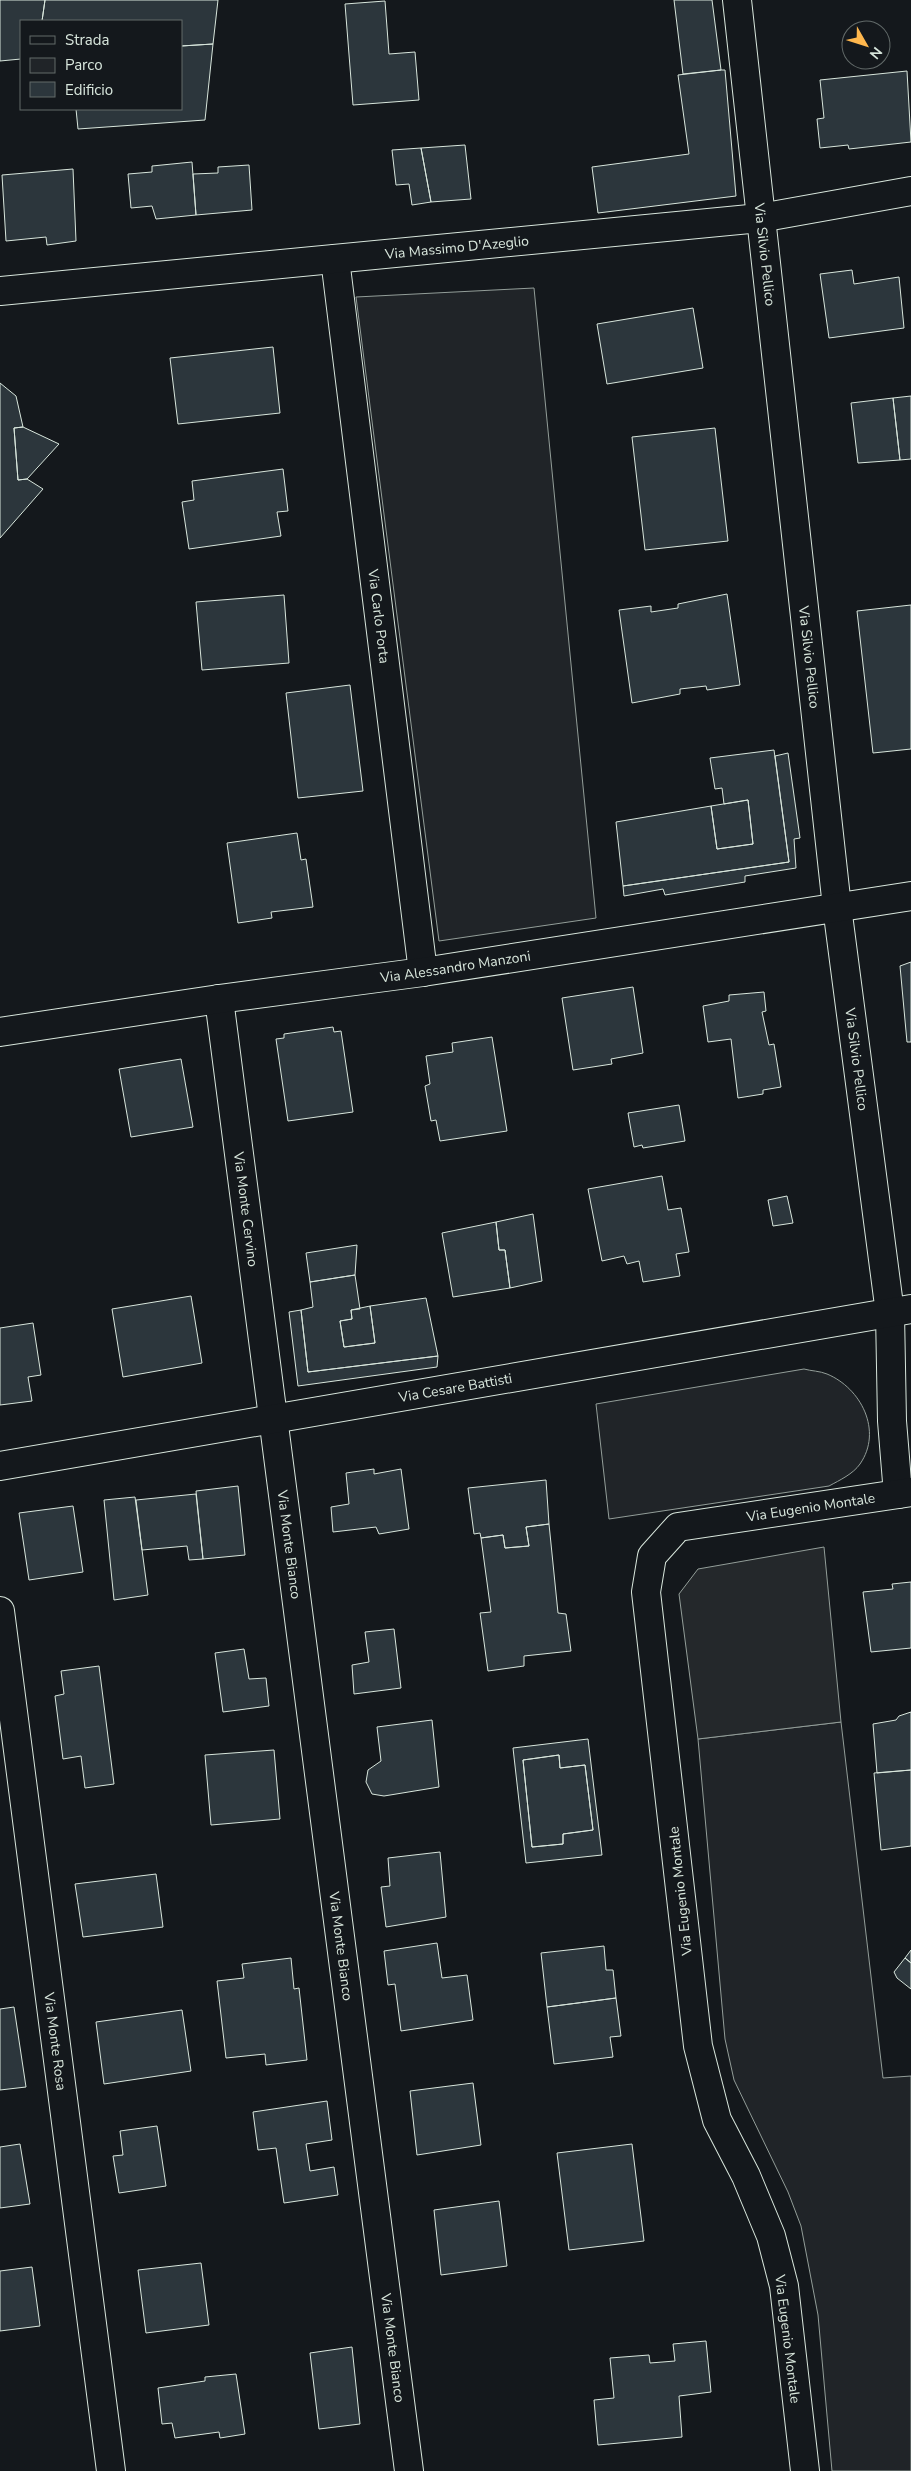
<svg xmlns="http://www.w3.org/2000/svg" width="911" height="2471" viewBox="0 0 911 2471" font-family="'Nunito Sans',sans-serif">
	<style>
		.green { fill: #202428; stroke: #939e99 }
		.parking { fill: #24282b; stroke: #939e99 }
		.building { fill: #2c363c; stroke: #d8e6dc; fill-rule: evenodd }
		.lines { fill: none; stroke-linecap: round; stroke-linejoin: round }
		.minor-casing { stroke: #d8e6dc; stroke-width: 30 }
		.minor { stroke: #14181c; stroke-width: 28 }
		.labels { text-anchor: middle; stroke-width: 4; stroke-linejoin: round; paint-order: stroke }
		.street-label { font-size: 14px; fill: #d8e6dc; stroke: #14181c }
	</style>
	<rect width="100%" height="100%" fill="#14181c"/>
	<path class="green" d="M534,288L596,918L439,941L356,297Z
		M804,1369C811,1371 820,1371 827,1374C861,1388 883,1431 860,1464C853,1474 840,1480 829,1486L609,1519L596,1404Z
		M841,1722L883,2078L911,2076V2471H832L818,2315L801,2226L788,2192L734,2080L725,2039L698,1739Z"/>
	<path class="parking" d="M824,1547L841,1722L698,1739L679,1594L698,1569Z"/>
	<path class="building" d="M0,0H45L42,21H21V59L0,61Z
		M45,0H218L213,44L181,46V21H42Z
		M674,0H712L721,70L683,74Z
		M385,1L389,54L415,52L419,100L353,105L345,4Z
		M213,44L205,120L78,129L76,109H181V46Z
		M721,70H725L736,196L598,213L592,167L689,154L678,75Z
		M907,71L911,142L849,149L848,145L820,148L817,119L824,118L820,80Z
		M465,145L471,199L431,202L421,148Z
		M421,148L431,202L412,205L409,184L396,185L392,150Z
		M192,162L196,215L156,219L152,206L131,208L128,174L152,172V166Z
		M249,165L252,210L196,215L193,174L218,173V167Z
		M73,169L76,241L47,245L46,237L6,241L2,175Z
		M852,270L854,284L899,277L904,328L829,338L820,274Z
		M693,308L703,368L607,384L597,324Z
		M273,347L280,413L178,424L170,358Z
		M0,383L16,396L23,427L14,428L18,480L27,479L43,489L0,538Z
		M911,396V459L900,460L893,398Z
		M893,398L900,460L858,463L851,403Z
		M23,427L59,444L27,479L18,480L14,428Z
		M715,428L728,541L645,550L632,437Z
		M283,469L288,511L277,512L281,536L189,549L182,502L194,500L192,481Z
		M727,594L740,685L707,690L706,686L680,689V694L632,703L619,610L651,606V612L678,608V604Z
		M284,595L289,663L202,670L196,602Z
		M911,605V749L873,753L857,611Z
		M350,685L363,791L298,798L286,693Z
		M774,750L789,862L623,886L616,822L711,806L717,849L753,844L748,800L724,804L722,788L715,789L710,758Z
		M788,753L800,838L794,839L796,868L745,876V882L665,895L663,889L624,896L623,886L789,862L775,756Z
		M748,800L753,844L717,849L711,806Z
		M297,833L301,860L306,859L313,907L271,912L272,918L238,923L227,843Z
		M911,962V1042H907L900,966Z
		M633,987L643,1053L611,1059L612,1064L573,1070L562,998Z
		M764,992L766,1011L762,1012L769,1045L774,1044L781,1087L763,1090V1094L738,1098L731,1039L708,1042L703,1006L729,1001V995Z
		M333,1027L334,1032L341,1031L353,1112L288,1121L276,1039L284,1038V1034Z
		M492,1037L507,1131L440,1141L436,1120L431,1121L425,1086L430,1084L426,1056L453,1052L452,1043Z
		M181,1059L193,1127L131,1137L119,1069Z
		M679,1105L685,1141L643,1148L642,1145L634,1147L628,1113Z
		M662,1176L668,1210L681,1208L689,1252L676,1254L680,1276L643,1282L639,1261L627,1264L624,1256L602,1261L588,1189Z
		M787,1196L793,1223L773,1226L768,1200Z
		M533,1214L542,1281L510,1288L505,1250H499L496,1222Z
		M496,1222L499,1250H505L510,1288L453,1297L442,1233Z
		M357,1245L355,1275L310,1282L306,1253Z
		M355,1275L360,1309L351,1310L352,1319L340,1321L344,1347L375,1343L370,1306L426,1298L438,1356L308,1372L301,1310L313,1307L310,1282Z
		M191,1296L202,1363L123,1377L112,1309Z
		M370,1306L375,1343L344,1347L340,1321L352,1319L351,1310Z
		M301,1310L308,1372L438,1356L437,1367L298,1386L289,1312Z
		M33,1323L41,1375L28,1377L32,1401L0,1405V1328Z
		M374,1469V1474L401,1469L409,1529L379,1534L376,1527L333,1532L331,1507L349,1504L346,1473Z
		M546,1480L549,1524L526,1527L529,1546L505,1548L503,1535L481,1538L480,1533L474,1534L468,1488Z
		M238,1486L245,1555L203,1559L196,1491Z
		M196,1494L203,1559L189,1560L187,1546L142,1550L136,1500Z
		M135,1497L148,1595L114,1600L104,1500Z
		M73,1506L83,1572L29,1580L19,1513Z
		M549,1524L558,1613L566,1614L571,1651L524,1656V1666L488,1671L480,1613L491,1612L481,1538L503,1535L505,1548L529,1546L526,1527Z
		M911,1582V1648L871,1652L863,1592L893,1589L892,1584Z
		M394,1629L401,1688L354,1694L352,1665L369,1662L365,1632Z
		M244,1649L249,1679L266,1678L269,1706L223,1712L215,1653Z
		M99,1666L114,1784L85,1788L81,1756L63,1759L55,1696L64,1694L61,1671Z
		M911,1712V1770L877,1773L873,1724L896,1720L899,1716Z
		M432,1720L439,1787L384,1796L372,1794L366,1782L368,1770L381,1761L377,1727Z
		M588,1739L602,1855L526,1863L513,1748ZM559,1755L560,1768L585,1765L593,1830L563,1834V1844L532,1847L523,1760Z
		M274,1750L280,1819L211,1825L205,1755Z
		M559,1755L560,1768L585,1765L593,1830L563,1834V1844L532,1847L523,1760Z
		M911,1770V1846L881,1850L874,1773Z
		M440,1852L446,1917L386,1927L381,1887L390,1886L388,1858Z
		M156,1874L163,1927L83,1937L75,1884Z
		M437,1943L442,1978L467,1975L473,2020L401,2031L395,1984L388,1985L384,1951Z
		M604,1946L606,1970H613L616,1998L547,2007L541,1953Z
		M911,1950V1963L905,1958Z
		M291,1958L294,1989L299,1988L307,2060L266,2065L265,2054L226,2058L217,1981L244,1978L242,1964Z
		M905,1958L911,1963V1989L897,1978L894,1972Z
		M616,1998L621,2036L610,2037L613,2057L554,2064L547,2007Z
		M14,2007L26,2087L0,2090V2009Z
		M182,2010L191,2071L104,2084L96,2022Z
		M473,2083L481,2145L417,2155L410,2091Z
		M327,2101L332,2140L306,2144L310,2171L334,2167L338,2195L284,2203L276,2148L258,2150L253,2112Z
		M157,2126L166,2186L119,2193L113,2156L123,2155L120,2131Z
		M20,2144L30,2204L0,2208V2147Z
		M632,2144L644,2241L569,2250L557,2153Z
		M499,2201L507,2266L441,2275L434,2210Z
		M201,2263L209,2325L146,2333L138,2270Z
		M32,2267L40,2326L0,2331V2271Z
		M706,2341L711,2392L679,2396L682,2437L598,2445L594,2400L614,2398L610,2358L649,2355L650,2363L675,2361L673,2344Z
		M352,2347L360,2424L319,2429L310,2353Z
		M236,2374L245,2434L220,2438L219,2432L175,2438L172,2423L162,2424L158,2388L205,2381V2377Z"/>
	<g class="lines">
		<defs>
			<g id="minor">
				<path id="s1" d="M737,0L837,907L890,1313L892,1421L898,1494"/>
				<path id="s2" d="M335,259L423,972"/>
				<path id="s3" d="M0,291L760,218L911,191"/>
				<path id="s4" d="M219,999L409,2471"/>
				<path id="s5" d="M0,1032L219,999L423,972L911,896"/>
				<path id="s6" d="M0,1466L911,1309"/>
				<path id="s7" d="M0,1611L111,2471"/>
				<path id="s8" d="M805,2471L784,2286L771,2236L746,2176L717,2120L698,2046L646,1592L652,1556L678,1527L911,1492"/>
			</g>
		</defs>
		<use href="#minor" class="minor-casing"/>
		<use href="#minor" class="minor"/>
	</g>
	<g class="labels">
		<g class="street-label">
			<text dy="5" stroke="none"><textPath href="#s3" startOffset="459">Via Massimo D'Azeglio</textPath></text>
			<text dy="5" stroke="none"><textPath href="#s1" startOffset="256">Via Silvio Pellico</textPath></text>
			<text dy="5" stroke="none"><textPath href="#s2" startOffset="360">Via Carlo Porta</textPath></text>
			<text dy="5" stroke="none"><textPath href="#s1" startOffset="661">Via Silvio Pellico</textPath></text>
			<text dy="5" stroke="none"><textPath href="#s5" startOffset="460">Via Alessandro Manzoni</textPath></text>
			<text dy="5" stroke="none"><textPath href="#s1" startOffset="1066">Via Silvio Pellico</textPath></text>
			<text dy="5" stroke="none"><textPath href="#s4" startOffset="212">Via Monte Cervino</textPath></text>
			<text dy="5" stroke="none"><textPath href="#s6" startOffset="462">Via Cesare Battisti</textPath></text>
			<text dy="5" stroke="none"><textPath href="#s8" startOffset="1109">Via Eugenio Montale</textPath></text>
			<text dy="5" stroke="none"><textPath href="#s4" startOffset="550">Via Monte Bianco</textPath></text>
			<text transform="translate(680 1891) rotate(-96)" y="5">Via Eugenio Montale</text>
			<text dy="5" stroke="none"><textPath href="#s4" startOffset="955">Via Monte Bianco</textPath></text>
			<text dy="5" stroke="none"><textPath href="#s7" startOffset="434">Via Monte Rosa</textPath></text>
			<text transform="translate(788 2339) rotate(83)" y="5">Via Eugenio Montale</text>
			<text dy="5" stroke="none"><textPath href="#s4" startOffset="1360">Via Monte Bianco</textPath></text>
		</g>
	</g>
	<rect x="20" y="20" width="162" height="90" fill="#14181c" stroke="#626a69"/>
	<rect x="30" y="36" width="25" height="8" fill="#14181c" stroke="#626a69"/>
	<text x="65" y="45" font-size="15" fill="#d8e6dc">Strada</text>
	<rect x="30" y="58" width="25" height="15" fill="#202428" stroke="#626a69"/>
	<text x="65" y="70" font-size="15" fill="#d8e6dc">Parco</text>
	<rect x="30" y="82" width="25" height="15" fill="#2c363c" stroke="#626a69"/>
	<text x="65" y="95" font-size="15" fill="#d8e6dc">Edificio</text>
	<g transform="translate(866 45) rotate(129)"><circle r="24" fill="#14181c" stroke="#626a69"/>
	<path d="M0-4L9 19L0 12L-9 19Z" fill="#ffb74d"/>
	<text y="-8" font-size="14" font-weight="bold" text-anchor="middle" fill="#d8e6dc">N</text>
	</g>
</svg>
